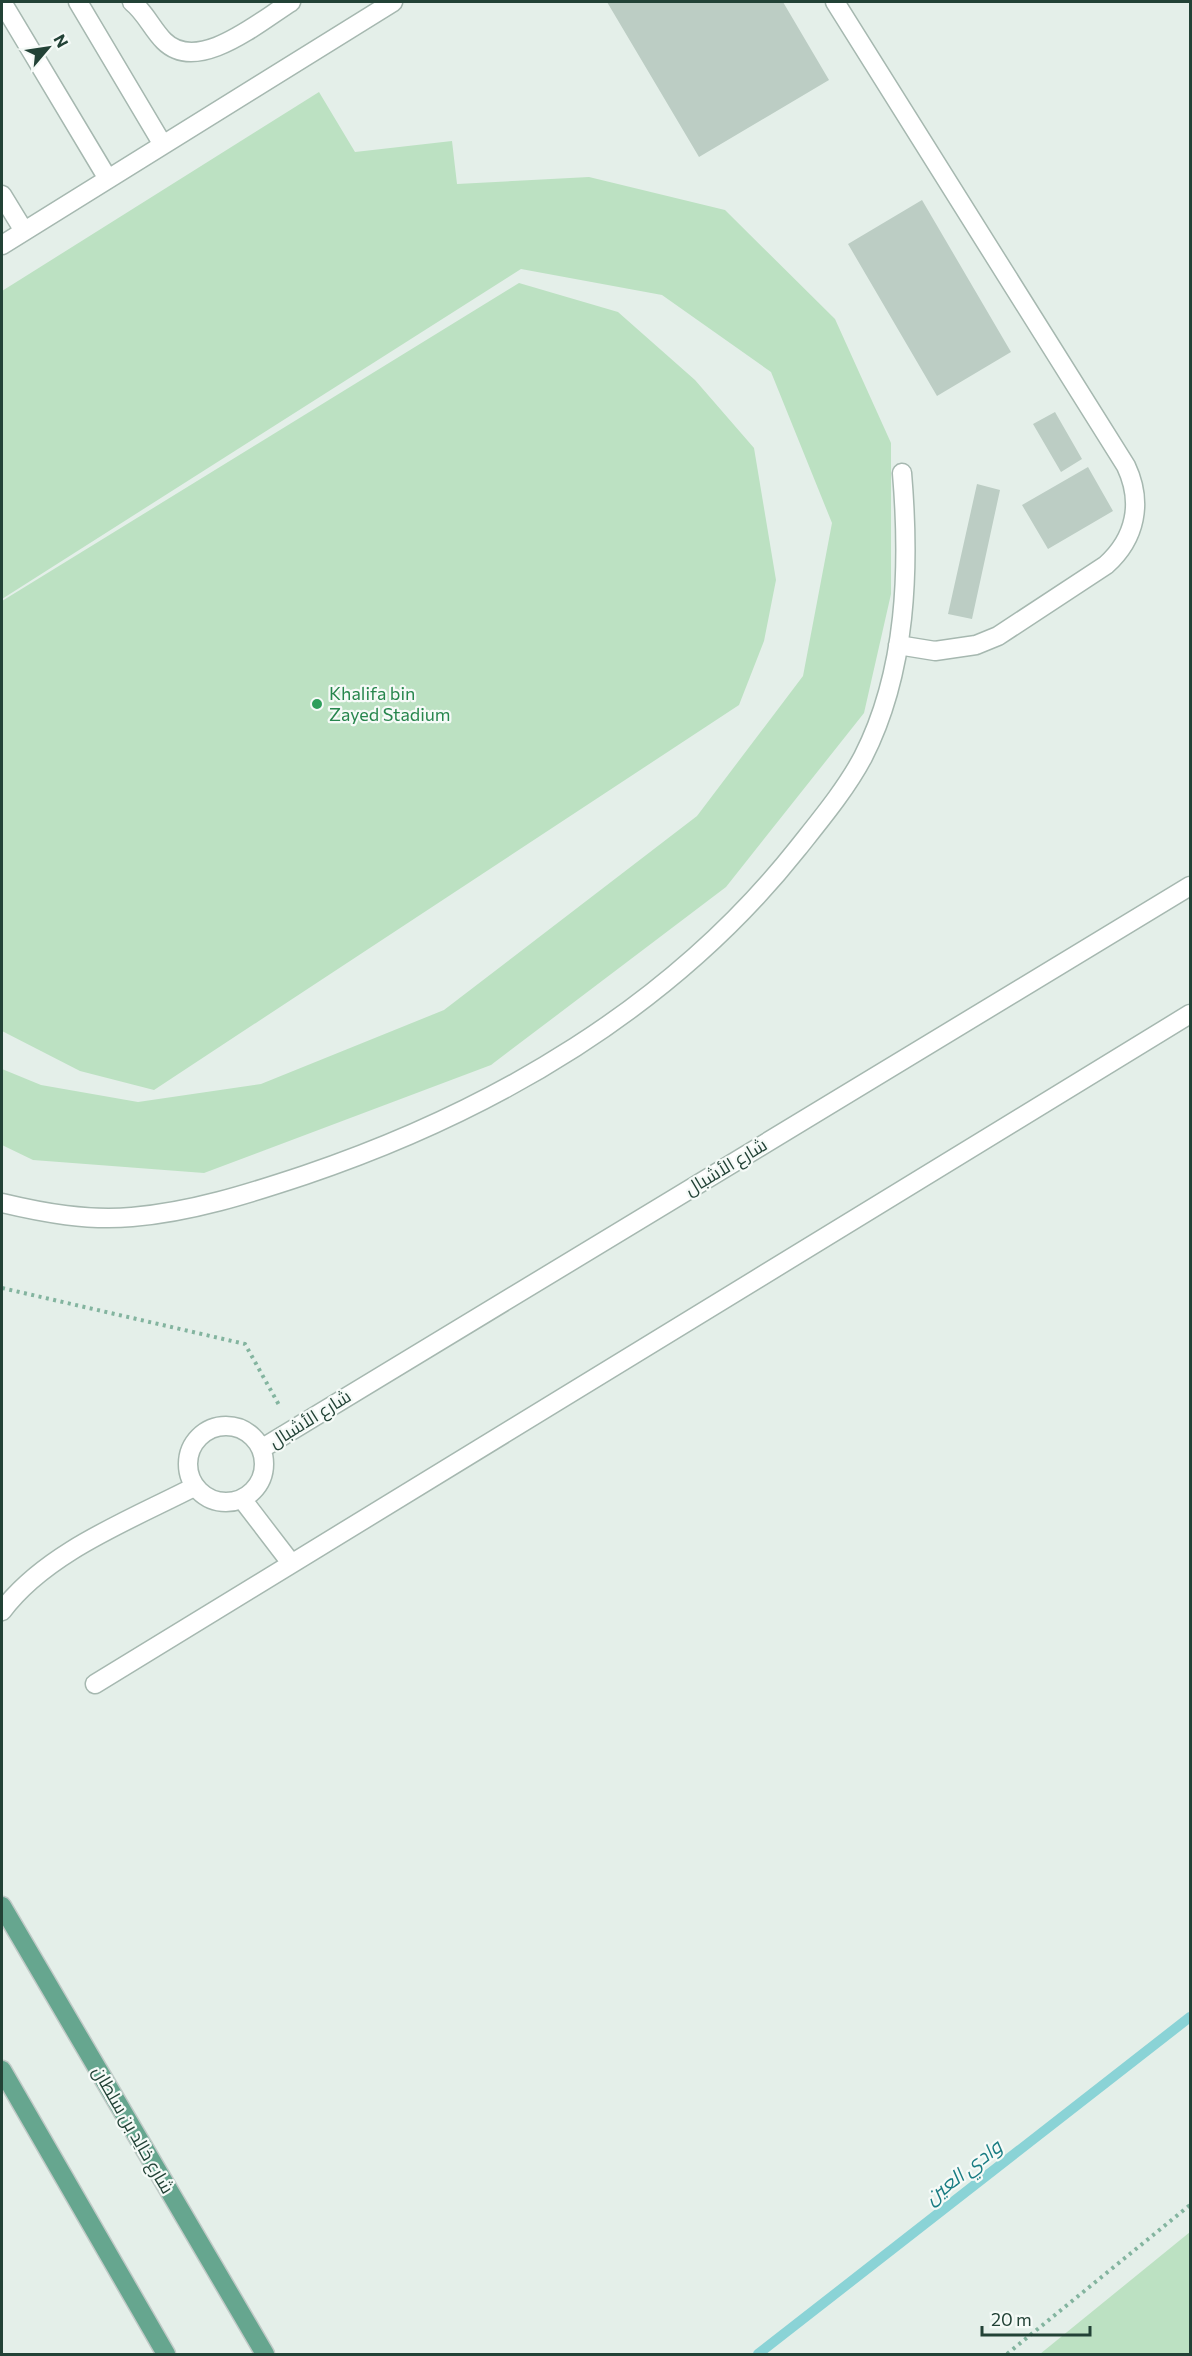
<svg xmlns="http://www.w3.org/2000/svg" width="1192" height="2356" viewBox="0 0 1192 2356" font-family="Commissioner,Cairo,sans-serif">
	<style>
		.green { fill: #bce1c2 }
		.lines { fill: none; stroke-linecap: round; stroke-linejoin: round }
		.stream { stroke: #8ad3d6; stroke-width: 10 }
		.building { fill: #bccdc4 }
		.service-casing { stroke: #a6b8b0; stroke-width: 21 }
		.primary-casing { stroke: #c1cac7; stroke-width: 21 }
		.path { stroke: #83b49f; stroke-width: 4; stroke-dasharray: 3 4.5; stroke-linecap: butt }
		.service { stroke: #fff; stroke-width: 18 }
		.primary { stroke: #66a68f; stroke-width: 18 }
		.leisure-dot { fill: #2e9e5b; stroke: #f5faf7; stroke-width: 2 }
		.labels { text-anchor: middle; stroke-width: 4.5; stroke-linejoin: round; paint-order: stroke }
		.leisure-label { font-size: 18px; fill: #27864d; stroke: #f5faf7; text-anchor: start }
		.street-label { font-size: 18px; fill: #224236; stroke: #f5faf7 }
		.water-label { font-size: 20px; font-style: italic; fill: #187c82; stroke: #f5faf7 }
	</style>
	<rect width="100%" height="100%" fill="#e4efe9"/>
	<path class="green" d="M319,92L355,152L452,141L457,184L589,177L725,210L835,319L891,443V594L864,713L726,887L491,1065L204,1173L33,1160L2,1145V1069L41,1085L138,1102L261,1084L444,1010L697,816L803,676L832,523L771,372L662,295L521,269L2,599V291Z
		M519,283L618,312L695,380L754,448L776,580L764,641L739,705L154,1090L80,1071L2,1031V601Z
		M1190,2232V2354H1040Z"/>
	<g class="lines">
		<path class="stream" d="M758,2354L1190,2017"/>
	</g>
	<path class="building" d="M607,2H783L829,80L699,157Z
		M922,200L1011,352L937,396L848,244Z
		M1055,412L1082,459L1061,472L1033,424Z
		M1088,467L1113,511L1048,549L1022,505Z
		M977,484L1000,490L972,619L948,614Z"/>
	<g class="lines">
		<defs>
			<path id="service" d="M2,2L108,179
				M78,2L163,145
				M132,2C145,12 152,29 164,41C198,75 260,21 291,2
				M835,2L1126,466C1143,502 1136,538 1106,565L998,636L976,645L935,651L898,645
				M2,195L24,231
				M2,245L393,2
				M2,1203C44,1213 88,1221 132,1217C191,1212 248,1194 305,1175C494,1111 672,1007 798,848C821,819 846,789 863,757C907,671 910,567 902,473
				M188 1464a38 38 0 1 1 76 0a38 38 0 1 1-76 0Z
				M261,1449L1190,886
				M242,1499L291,1563
				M2,1611C46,1552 130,1520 194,1487
				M95,1684L1190,1014"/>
			<path id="primary" d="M2,1906L265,2354
				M2,2070L166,2354"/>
		</defs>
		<use href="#service" class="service-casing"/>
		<use href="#primary" class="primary-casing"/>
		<path class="path" d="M2,1288L245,1344L279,1405
			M1007,2354L1190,2205"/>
		<use href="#service" class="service"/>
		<use href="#primary" class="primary"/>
	</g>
	<circle class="leisure-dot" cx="317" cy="704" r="6"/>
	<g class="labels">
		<g class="leisure-label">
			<text x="329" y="700">Khalifa bin<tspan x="329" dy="21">Zayed Stadium</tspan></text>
		</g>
		<g class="street-label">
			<text transform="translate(726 1167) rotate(-31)" y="6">شارع الأشبال</text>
			<text transform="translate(310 1419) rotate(-32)" y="6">شارع الأشبال</text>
			<text transform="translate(133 2130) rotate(60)" y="6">شارع خالِد بن سلطان</text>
		</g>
		<g class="water-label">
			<text transform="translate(963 2172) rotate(-38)" y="7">وادي العين</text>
		</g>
	</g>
	<rect width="1192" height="2356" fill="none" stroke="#224236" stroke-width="6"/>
	<g transform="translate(48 48) rotate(61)" stroke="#f5faf7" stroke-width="4.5" paint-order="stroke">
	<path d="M0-4.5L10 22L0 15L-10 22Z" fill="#224236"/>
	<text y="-9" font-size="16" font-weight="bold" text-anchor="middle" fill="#224236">N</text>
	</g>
	<path d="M982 2326v9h108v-9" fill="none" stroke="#224236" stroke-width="3"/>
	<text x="991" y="2326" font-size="18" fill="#224236" stroke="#f5faf7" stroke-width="4.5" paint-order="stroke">20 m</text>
</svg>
